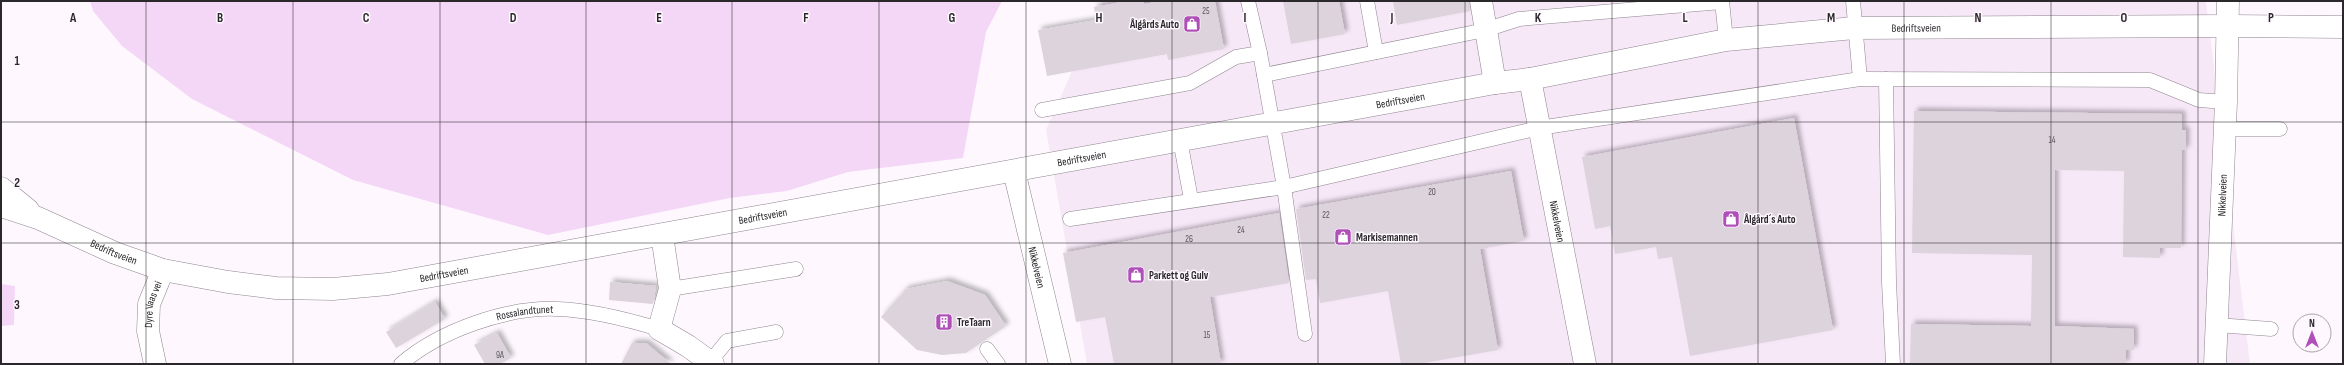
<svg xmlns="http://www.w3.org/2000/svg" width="2344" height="365" viewBox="0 0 2344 365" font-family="'Sofia Sans Condensed',sans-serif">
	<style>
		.built { fill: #f7e8f8 }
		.green { fill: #f4d7f7 }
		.building { fill: #dcd3dd; filter: url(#shadow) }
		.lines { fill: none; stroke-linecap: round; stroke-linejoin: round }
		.service-casing { stroke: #8e858f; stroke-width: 15 }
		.minor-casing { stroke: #8e858f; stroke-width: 23 }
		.service { stroke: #fff; stroke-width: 14 }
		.minor { stroke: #fff; stroke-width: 22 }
		.grid { fill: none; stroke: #2b282c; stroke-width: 1; stroke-opacity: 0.55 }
		.labels { text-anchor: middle; stroke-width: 3; stroke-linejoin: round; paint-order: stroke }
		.number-label { font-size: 9px; fill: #575358 }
		.poi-label { font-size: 11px; font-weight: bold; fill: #2b282c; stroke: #fef8fe; text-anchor: start }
		.street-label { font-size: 11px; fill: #2b282c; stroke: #fef8fe }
		.grid-label { font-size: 13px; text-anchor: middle; font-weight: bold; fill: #2b282c; stroke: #fef8fe; stroke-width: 3; stroke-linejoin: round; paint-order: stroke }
	</style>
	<defs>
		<filter id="shadow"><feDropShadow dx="3.5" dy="-3.5" stdDeviation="2" flood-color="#0004"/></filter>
	</defs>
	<rect width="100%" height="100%" fill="#fef8fe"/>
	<path class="built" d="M1103,1H2206L2250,364H1087L1046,130Z"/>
	<path class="green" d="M90,1H1002L986,32L963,158L848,172L787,191L730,198L548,235L353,180L192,99L122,46L93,11Z
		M1,284L15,286L14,325L1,326Z"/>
	<path class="building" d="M1127,1H1144V4L1162,1H1215L1224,49L1168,60L1167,54L1047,76L1038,30L1096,20L1094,7Z
		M1283,1H1339L1345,34L1291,44Z
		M1393,1H1469L1470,11L1397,25Z
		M1914,111L2182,114V130H2186V150H2182L2181,248H2160V258L2123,257L2124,171L2055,170V326L2134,329V350H2126V364H1910L1911,324L2031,326L2032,255L1912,253Z
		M1794,118L1833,330L1690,356L1672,257L1658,259L1656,247L1615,254L1610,226L1595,229L1582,157Z
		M1511,171L1524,241L1480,249L1498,350L1418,364H1401L1388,291L1320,303L1316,279L1306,280L1296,209Z
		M1279,213L1289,283L1210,297L1221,364H1114L1105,317L1076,322L1063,253Z
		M947,281L985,295L1006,326L966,353L942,355L917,350L881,317L906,289Z
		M610,282L656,286L653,304L609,300Z
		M435,302L445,319L396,348L386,332Z
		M497,333L511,358L500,364H485L474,345Z
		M632,343H646L671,364H621Z"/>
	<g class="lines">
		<defs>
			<g id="service">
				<path d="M1248,1L1260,53L1284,187L1305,334"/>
				<path d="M1367,1L1376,52"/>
				<path d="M1722,1L1726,40"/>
				<path d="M1853,1L1860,79"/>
				<path d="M1264,75L1485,30L1519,19L1722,2"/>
				<path d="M1886,79L1889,282L1893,364"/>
				<path d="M1042,110L1190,83L1236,57L1260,53"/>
				<path d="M2225,129H2280"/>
				<path d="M1180,140L1191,199"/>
				<path d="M1070,219L1284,187L1539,128L1860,79L2150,80L2199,100L2226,102"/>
				<path d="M670,289L796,269"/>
				<path d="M2217,325L2271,329"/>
				<path d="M987,349L998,364"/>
				<path d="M710,362L727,341L776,332"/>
				<path id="s1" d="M401,364C439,331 506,307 557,309C591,310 626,319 659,329"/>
			</g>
			<g id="minor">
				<path d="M1481,1L1495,83"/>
				<path id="s2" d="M1530,79L1585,364"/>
				<path id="s3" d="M1014,171L1060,364"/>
				<path d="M1,188L28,210"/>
				<path id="s4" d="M1,206L38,218L115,253L163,270L228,282L276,288L333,289L388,284L1495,83L1530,79L1726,40L1854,28L2229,26L2343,27"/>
				<path d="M662,235L670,289L659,329L688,346L713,364"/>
				<path id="s5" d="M155,364L148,331L149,304L163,270"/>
				<path id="s6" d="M2215,364L2226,102L2228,1"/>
			</g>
		</defs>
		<use href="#service" class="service-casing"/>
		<use href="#minor" class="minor-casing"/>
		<use href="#service" class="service"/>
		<use href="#minor" class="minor"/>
	</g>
	<path class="grid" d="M146,1V364M293,1V364M440,1V364M586,1V364M732,1V364M879,1V364M1026,1V364M1172,1V364M1318,1V364M1465,1V364M1612,1V364M1758,1V364M1904,1V364M2051,1V364M2198,1V364M1,122H2343M1,243H2343"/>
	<defs>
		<symbol id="shop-square" viewBox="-11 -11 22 22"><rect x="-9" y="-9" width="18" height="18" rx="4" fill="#af50b9" stroke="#fef8fe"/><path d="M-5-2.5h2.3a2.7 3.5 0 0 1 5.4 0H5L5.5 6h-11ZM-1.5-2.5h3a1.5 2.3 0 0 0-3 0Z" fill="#fff"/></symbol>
		<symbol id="building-square" viewBox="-11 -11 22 22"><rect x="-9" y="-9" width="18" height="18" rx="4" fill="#af50b9" stroke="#fef8fe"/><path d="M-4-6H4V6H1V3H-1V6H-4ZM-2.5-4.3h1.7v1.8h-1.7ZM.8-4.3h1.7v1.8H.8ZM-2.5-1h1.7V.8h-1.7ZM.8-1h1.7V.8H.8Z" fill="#fff"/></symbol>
	</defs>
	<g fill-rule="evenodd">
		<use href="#shop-square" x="1182" y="14" width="20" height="20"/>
		<use href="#shop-square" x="1721" y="209" width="20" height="20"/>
		<use href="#shop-square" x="1333" y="227" width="20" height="20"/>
		<use href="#shop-square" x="1126" y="265" width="20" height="20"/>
		<use href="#building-square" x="934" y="312" width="20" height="20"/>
	</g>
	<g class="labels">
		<g class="number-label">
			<text x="1206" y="14">25</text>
			<text x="2052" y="143">14</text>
			<text x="1432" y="195">20</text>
			<text x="1326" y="218">22</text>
			<text x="1241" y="233">24</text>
			<text x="1189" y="242">26</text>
			<text x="1207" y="338">15</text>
			<text x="500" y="358">9A</text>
		</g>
		<g class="poi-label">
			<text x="1179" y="28" text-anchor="end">Ålgårds Auto</text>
			<text x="1744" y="223">Ålgård´s Auto</text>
			<text x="1356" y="241">Markisemannen</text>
			<text x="1149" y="279">Parkett og Gulv</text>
			<text x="957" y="326">TreTaarn</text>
		</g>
		<g class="street-label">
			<text dy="4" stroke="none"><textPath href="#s4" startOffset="1952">Bedriftsveien</textPath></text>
			<text dy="4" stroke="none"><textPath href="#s4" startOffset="1430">Bedriftsveien</textPath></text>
			<text dy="4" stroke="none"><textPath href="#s4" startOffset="1106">Bedriftsveien</textPath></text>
			<text dy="4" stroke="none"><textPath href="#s6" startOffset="169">Nikkelveien</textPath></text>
			<text dy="4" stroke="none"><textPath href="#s4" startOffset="782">Bedriftsveien</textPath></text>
			<text dy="4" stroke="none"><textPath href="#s2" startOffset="145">Nikkelveien</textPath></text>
			<text dy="4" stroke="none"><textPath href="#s4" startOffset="122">Bedriftsveien</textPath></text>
			<text dy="4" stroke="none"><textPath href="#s3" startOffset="99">Nikkelveien</textPath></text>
			<text dy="4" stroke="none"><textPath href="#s4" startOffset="458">Bedriftsveien</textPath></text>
			<text dy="4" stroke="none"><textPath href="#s5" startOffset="61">Dyre Vaas vei</textPath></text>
			<text dy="4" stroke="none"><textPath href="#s1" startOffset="136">Rossalandtunet</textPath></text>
		</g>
	</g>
	<g class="grid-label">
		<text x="73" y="22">A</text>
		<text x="220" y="22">B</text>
		<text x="366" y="22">C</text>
		<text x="513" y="22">D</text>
		<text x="659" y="22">E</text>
		<text x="806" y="22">F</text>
		<text x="952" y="22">G</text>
		<text x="1099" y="22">H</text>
		<text x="1245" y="22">I</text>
		<text x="1392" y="22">J</text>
		<text x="1538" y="22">K</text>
		<text x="1685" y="22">L</text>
		<text x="1831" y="22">M</text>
		<text x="1978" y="22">N</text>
		<text x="2124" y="22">O</text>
		<text x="2271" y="22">P</text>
		<text x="17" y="65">1</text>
		<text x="17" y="187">2</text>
		<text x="17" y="309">3</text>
	</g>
	<rect width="2344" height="365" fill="none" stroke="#2b282c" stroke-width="4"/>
	<g transform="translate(2312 333)"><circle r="19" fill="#fef8fe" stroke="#aaa5aa"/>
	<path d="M0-3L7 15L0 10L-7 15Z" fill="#af50b9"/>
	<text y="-6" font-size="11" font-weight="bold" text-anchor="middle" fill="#2b282c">N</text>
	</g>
</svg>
